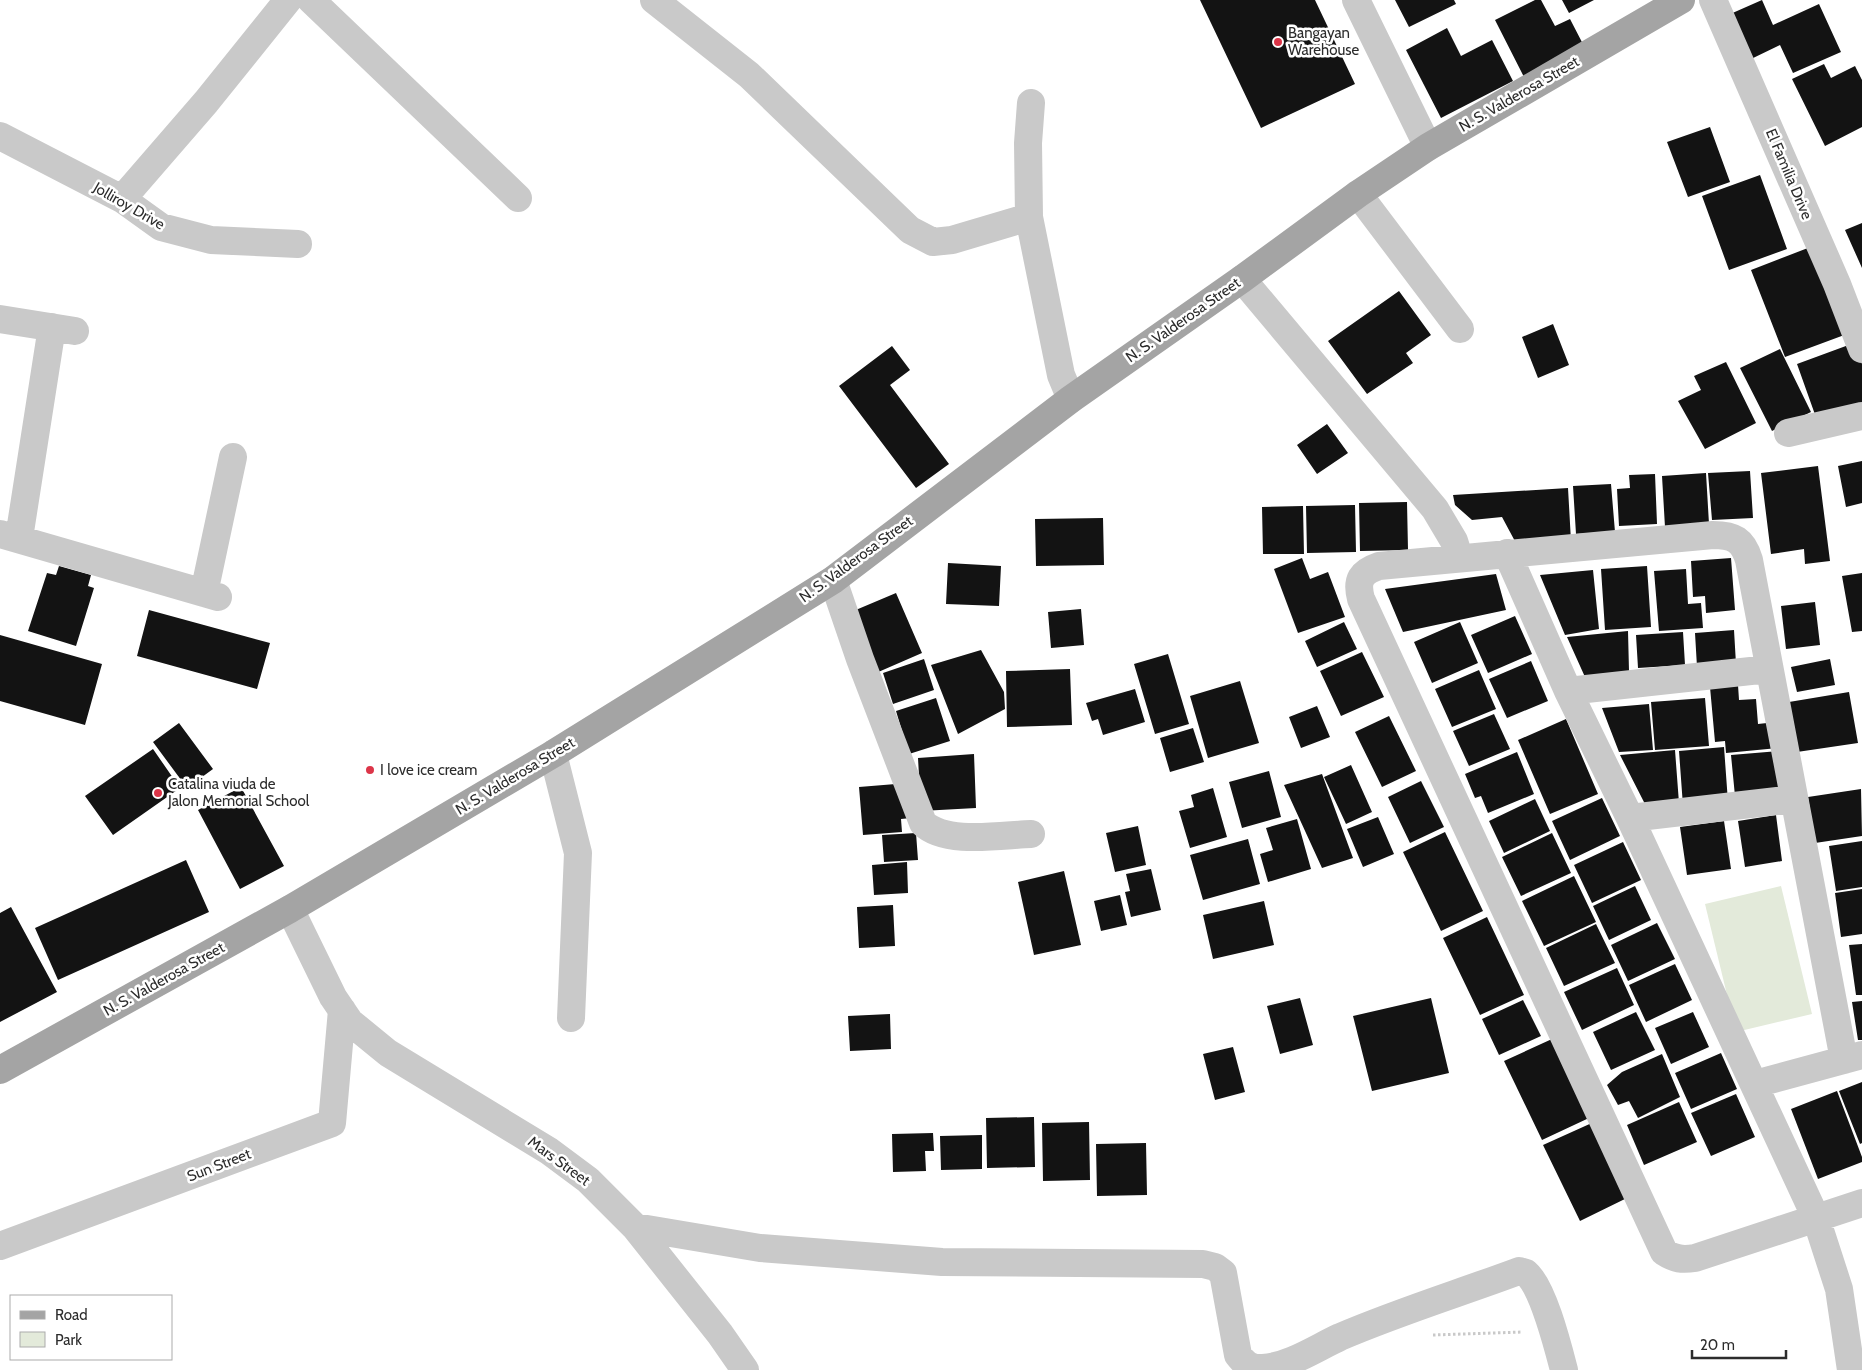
<svg xmlns="http://www.w3.org/2000/svg" width="1862" height="1370" viewBox="0 0 1862 1370" font-family="Cabin,sans-serif">
	<style>
		.green { fill: #e3eada }
		.building { fill: #131313 }
		.lines { fill: none; stroke-linecap: round; stroke-linejoin: round }
		.path { stroke: #c9c9c9; stroke-width: 3; stroke-dasharray: 2.5 2.5; stroke-linecap: butt }
		.minor { stroke: #c9c9c9; stroke-width: 28 }
		.major { stroke: #a4a4a4; stroke-width: 28 }
		.poi-dot { fill: #dc3548; stroke: #fff; stroke-width: 2 }
		.labels { text-anchor: middle; stroke-width: 5; stroke-linejoin: round; paint-order: stroke }
		.poi-label { font-size: 15px; fill: #2c2c2c; stroke: #fff; text-anchor: start }
		.street-label { font-size: 15px; fill: #2c2c2c; stroke: #fff }
	</style>
	<rect width="100%" height="100%" fill="#fff"/>
	<path class="green" d="M1781,886L1812,1014L1736,1032L1705,904Z"/>
	<path class="building" d="M1200,0H1315L1355,84L1261,128Z
		M1395,0H1454L1456,4L1409,27Z
		M1535,0H1541L1555,26L1570,19L1585,48L1525,79L1495,20Z
		M1562,0H1594L1569,13Z
		M1762,0L1773,25L1819,4L1841,52L1793,73L1780,45L1749,60L1728,15Z
		M1447,28L1461,56L1492,40L1513,81L1441,118L1406,50Z
		M1824,64L1831,78L1855,66L1862,80V127L1825,146L1792,79Z
		M1710,127L1730,182L1688,197L1667,142Z
		M1760,175L1787,249L1729,270L1702,196Z
		M1862,223V268L1845,230Z
		M1813,246L1847,334L1785,357L1751,270Z
		M1399,291L1431,335L1406,353L1413,363L1367,394L1328,341Z
		M1553,324L1569,365L1538,378L1522,337Z
		M1854,343L1862,364V407L1818,423L1797,364Z
		M892,346L910,370L890,385L949,464L916,488L839,386Z
		M1780,349L1811,412L1772,431L1740,368Z
		M1726,362L1756,423L1705,449L1678,401L1701,390L1694,376Z
		M1327,424L1348,453L1317,474L1297,445Z
		M1862,461V503L1846,507L1838,466Z
		M1818,466L1830,561L1805,564L1804,549L1771,554L1761,473Z
		M1750,471L1753,518L1712,520L1708,473Z
		M1706,473L1709,524L1665,527L1662,476Z
		M1655,474L1657,524L1619,526L1617,489L1630,488L1629,475Z
		M1611,484L1615,532L1576,534L1573,486Z
		M1568,488L1571,541L1517,545L1502,517L1472,520L1455,505L1453,495Z
		M1407,502L1408,550L1360,551L1359,503Z
		M1355,505L1356,552L1307,553L1306,506Z
		M1303,506L1304,554H1263L1262,507Z
		M1103,518L1104,565L1036,566L1035,519Z
		M1302,558L1310,579L1328,572L1345,617L1298,633L1274,569Z
		M1731,558L1735,610L1706,613L1705,596L1693,597L1691,561Z
		M948,563L1001,566L999,606L946,604Z
		M59,566L91,575L88,586L94,588L76,646L28,631L47,573L56,575Z
		M1647,566L1651,627L1605,630L1601,569Z
		M1686,569L1688,604L1701,603L1703,628L1659,631L1654,571Z
		M1593,570L1599,629L1565,635L1540,575Z
		M1862,573V631L1852,632L1842,576Z
		M1496,574L1506,610L1403,632L1385,589Z
		M896,593L922,653L876,673L851,612Z
		M1815,602L1820,645L1786,649L1781,606Z
		M1081,609L1084,645L1051,648L1048,612Z
		M149,610L270,643L257,689L137,656Z
		M1515,616L1532,654L1488,673L1471,635Z
		M1344,622L1357,649L1317,667L1305,641Z
		M1460,622L1478,663L1432,683L1414,642Z
		M1734,630L1736,664L1697,667L1695,633Z
		M1628,631L1629,671L1585,677L1567,637Z
		M1683,632L1685,665L1638,668L1636,635Z
		M0,635L102,664L85,725L0,701Z
		M981,650L1004,692L1005,709L958,734L931,665Z
		M1362,652L1384,697L1341,716L1320,671Z
		M1168,654L1189,724L1155,734L1134,664Z
		M924,659L934,690L893,704L883,673Z
		M1830,659L1835,685L1797,692L1791,667Z
		M1531,661L1548,701L1507,718L1489,679Z
		M1070,669L1072,725L1007,727L1006,671Z
		M1479,670L1496,709L1452,727L1435,689Z
		M1240,681L1259,743L1208,758L1190,696Z
		M1738,685L1739,700L1756,699L1758,724L1776,722L1778,748L1726,753L1725,741L1715,742L1710,687Z
		M1135,689L1145,722L1103,735L1098,719L1092,721L1086,703Z
		M1849,692L1858,743L1797,752L1789,702Z
		M936,698L950,741L909,754L896,711Z
		M1705,698L1709,746L1655,750L1651,702Z
		M1649,704L1653,750L1619,752L1602,708Z
		M1317,706L1330,737L1301,748L1289,717Z
		M1494,714L1510,749L1469,766L1453,731Z
		M1389,716L1416,771L1382,787L1355,732Z
		M1566,719L1598,794L1550,814L1518,740Z
		M179,723L213,769L187,788L153,742Z
		M1193,728L1204,762L1170,772L1160,738Z
		M1724,747L1728,802L1683,806L1679,751Z
		M153,749L180,788L113,835L85,796Z
		M1675,750L1679,803L1646,806L1620,755Z
		M1779,751L1782,792L1735,796L1731,755Z
		M1517,752L1534,794L1488,813L1481,796L1475,798L1465,774Z
		M974,754L976,808L921,811L918,758Z
		M1351,765L1372,812L1346,824L1324,777Z
		M1269,771L1281,817L1242,828L1229,782Z
		M1322,774L1353,858L1322,868L1284,785Z
		M1421,781L1444,827L1410,843L1388,797Z
		M908,783L911,818L901,819L902,832L863,835L859,787Z
		M241,787L284,866L240,889L198,810Z
		M1213,788L1227,837L1190,848L1179,811L1194,807L1191,795Z
		M1861,789L1862,836L1815,843L1808,797Z
		M1602,798L1620,836L1570,860L1552,821Z
		M1535,799L1550,831L1504,853L1489,821Z
		M1776,815L1782,861L1745,867L1738,821Z
		M1378,817L1394,854L1363,867L1347,829Z
		M1297,819L1311,869L1268,882L1260,854L1273,850L1266,828Z
		M1724,821L1731,869L1687,875L1680,827Z
		M1138,826L1146,865L1115,872L1106,833Z
		M1445,832L1483,911L1441,931L1403,852Z
		M916,833L918,860L884,862L882,835Z
		M1552,833L1571,873L1521,896L1502,857Z
		M1248,839L1260,884L1203,900L1190,855Z
		M1862,841V887L1836,891L1829,846Z
		M1623,842L1641,880L1592,903L1574,865Z
		M186,860L209,912L58,980L35,928Z
		M907,862L908,893L874,895L872,865Z
		M1151,869L1161,910L1131,917L1125,892L1130,891L1126,874Z
		M1064,871L1081,945L1034,955L1018,882Z
		M1574,876L1596,922L1544,946L1522,901Z
		M1635,886L1651,920L1609,940L1593,906Z
		M1862,889V934L1841,937L1835,893Z
		M1120,895L1127,925L1101,931L1094,901Z
		M1264,901L1274,945L1213,959L1203,915Z
		M893,905L895,946L859,948L857,907Z
		M11,907L57,992L0,1022V913Z
		M1487,917L1524,995L1480,1015L1443,938Z
		M1657,923L1675,959L1628,981L1611,945Z
		M1596,924L1615,963L1564,986L1546,948Z
		M1862,944V995H1856L1849,945Z
		M1675,964L1692,1000L1646,1022L1629,985Z
		M1617,968L1634,1005L1582,1030L1564,992Z
		M1300,998L1313,1045L1280,1054L1267,1006Z
		M1431,998L1449,1073L1372,1091L1353,1016Z
		M1523,1000L1541,1036L1499,1055L1482,1019Z
		M1862,1001V1040H1858L1852,1002Z
		M1636,1012L1655,1050L1611,1070L1593,1032Z
		M1693,1012L1709,1047L1671,1064L1655,1028Z
		M890,1014L891,1049L850,1051L848,1016Z
		M1552,1039L1589,1118L1542,1140L1504,1061Z
		M1233,1047L1245,1092L1215,1100L1203,1054Z
		M1721,1053L1737,1089L1691,1109L1675,1073Z
		M1662,1054L1680,1097L1638,1118L1629,1101L1618,1105L1607,1085L1622,1072Z
		M1862,1082V1143L1860,1144L1839,1091Z
		M1837,1091L1862,1157V1162L1818,1179L1791,1109Z
		M1736,1094L1755,1137L1711,1156L1691,1113Z
		M1679,1102L1697,1142L1644,1165L1627,1125Z
		M1034,1117L1035,1167L987,1168L986,1118Z
		M1089,1122L1090,1180L1043,1181L1042,1123Z
		M1594,1122L1631,1196L1580,1221L1543,1145Z
		M933,1133L934,1151H925L926,1171L893,1172L892,1134Z
		M982,1135V1169L941,1170L940,1136Z
		M1146,1143L1147,1195L1097,1196L1096,1144Z"/>
	<g class="lines">
		<path class="path" d="M1433,1335L1522,1332"/>
		<path class="minor" d="M311,0L518,198
			M654,0L749,75L910,230L933,242L952,240L1029,217
			M1356,0L1428,147
			M1713,0L1837,284L1862,349
			M1031,103L1028,143L1029,217L1061,375L1071,399
			M0,136L122,199L161,227L211,240L298,244
			M1358,194L1460,329
			M122,199L206,102L288,0
			M1242,279L1435,509L1454,541L1459,557
			M0,319L75,331
			M1788,433L1862,416
			M0,534L218,597
			M19,538L52,327
			M1507,553L1568,691L1630,818L1816,1218L1839,1289L1851,1370
			M833,580L860,659L923,823C945,845 1001,835 1031,834
			M204,593L233,457
			M1568,691L1769,669
			M553,754L578,853L571,1018
			M1630,818L1794,799
			M290,909L333,997L350,1022L388,1053L549,1151L588,1180L635,1227L720,1334L745,1370
			M1844,1060L1749,560C1743,540 1734,535 1713,535L1379,566C1361,572 1356,580 1361,599L1664,1252C1675,1259 1682,1260 1695,1258L1862,1203
			M1755,1084L1862,1055
			M635,1227L760,1248L942,1262L1203,1264L1215,1267L1223,1273L1238,1355C1245,1364 1251,1369 1263,1368C1290,1366 1316,1348 1340,1337C1398,1312 1460,1293 1519,1271L1526,1273C1543,1287 1558,1347 1564,1370
			M0,1246L332,1123L342,1010"/>
		<path class="major" d="M0,1070L290,909L553,754L833,580L1071,399L1242,279L1358,194L1428,147L1681,0"/>
	</g>
	<g class="poi-dot">
		<circle cx="1278" cy="42" r="5"/>
		<circle cx="370" cy="770" r="5"/>
		<circle cx="158" cy="793" r="5"/>
	</g>
	<g class="labels">
		<g class="poi-label">
			<text x="1288" y="38">Bangayan<tspan x="1288" dy="17">Warehouse</tspan></text>
			<text x="380" y="775">I love ice cream</text>
			<text x="168" y="789">Catalina viuda de<tspan x="168" dy="17">Jalon Memorial School</tspan></text>
		</g>
		<g class="street-label">
			<text transform="translate(1519 94) rotate(-30)" y="5">N. S. Valderosa Street</text>
			<text transform="translate(1789 174) rotate(67)" y="5">El Familia Drive</text>
			<text transform="translate(129 206) rotate(30)" y="5">Jolliroy Drive</text>
			<text transform="translate(1183 320) rotate(-35)" y="5">N. S. Valderosa Street</text>
			<text transform="translate(856 559) rotate(-36)" y="5">N. S. Valderosa Street</text>
			<text transform="translate(515 776) rotate(-31)" y="5">N. S. Valderosa Street</text>
			<text transform="translate(164 979) rotate(-29)" y="5">N. S. Valderosa Street</text>
			<text transform="translate(559 1161) rotate(36)" y="5">Mars Street</text>
			<text transform="translate(219 1165) rotate(-21)" y="5">Sun Street</text>
		</g>
	</g>
	<rect x="10" y="1295" width="162" height="65" fill="#ffffff" stroke="#ababab"/>
	<rect x="20" y="1311" width="25" height="8" fill="#a4a4a4" stroke="#ababab"/>
	<text x="55" y="1320" font-size="15" fill="#2c2c2c">Road</text>
	<rect x="20" y="1332" width="25" height="15" fill="#e3eada" stroke="#ababab"/>
	<text x="55" y="1345" font-size="15" fill="#2c2c2c">Park</text>
	<path d="M1692 1350v8h94v-8" fill="none" stroke="#2c2c2c" stroke-width="2.5"/>
	<text x="1700" y="1350" font-size="15" fill="#2c2c2c" stroke="#ffffff" stroke-width="4" paint-order="stroke">20 m</text>
</svg>
